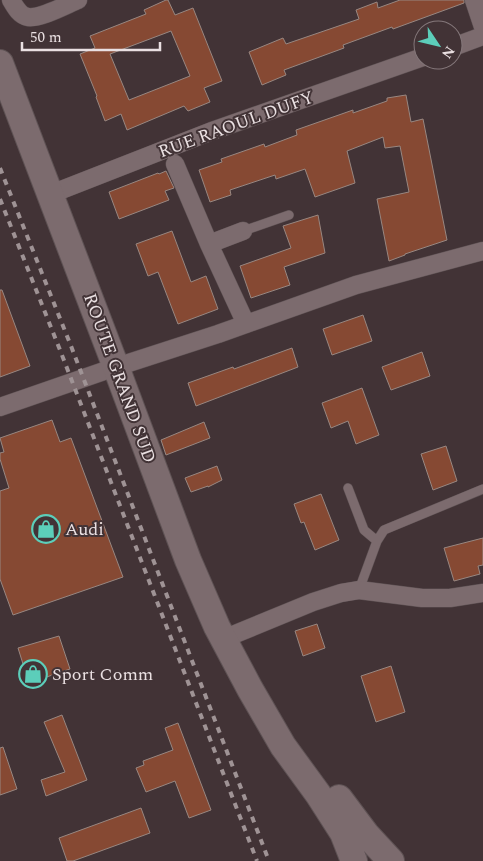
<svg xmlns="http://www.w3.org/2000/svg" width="483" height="861" viewBox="0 0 483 861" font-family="Spectral,serif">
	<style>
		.building { fill: #864933; stroke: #988781; fill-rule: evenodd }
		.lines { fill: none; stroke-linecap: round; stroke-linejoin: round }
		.lane-casing { stroke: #5e5254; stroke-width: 10 }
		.street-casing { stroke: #5e5254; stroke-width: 19 }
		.secondary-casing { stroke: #5e5254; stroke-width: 28 }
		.lane { stroke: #7c6b6e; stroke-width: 9 }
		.street { stroke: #7c6b6e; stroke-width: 18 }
		.secondary { stroke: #7c6b6e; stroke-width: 26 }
		.rail { stroke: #9f9395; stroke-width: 4; stroke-dasharray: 6 6; stroke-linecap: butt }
		.labels { text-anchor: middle; stroke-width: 4; stroke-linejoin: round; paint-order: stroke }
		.street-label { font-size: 18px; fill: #eae0e2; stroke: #423336 }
		.poi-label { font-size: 18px; fill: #eae0e2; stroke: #423336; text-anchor: start }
	</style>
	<rect width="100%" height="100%" fill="#423336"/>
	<path class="building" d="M166,0H168L175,15L193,8L222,81L204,88L210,102L188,111L184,106L127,130L121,114L105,121L96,97L97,96L80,54L95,48L90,36L146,14L144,10ZM171,31L190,76L129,100L110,54Z
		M400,0H464V3L393,29L392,27L343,45L344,48L284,70L286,75L262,85L249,52L283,38L286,44L359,19L356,10L377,2L378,8Z
		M406,95L411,122L423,119L447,240L405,254V255L389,261L377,199L409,192L400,146L385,148L383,137L347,151L355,183L315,197L305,169L276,179L275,175L230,190L231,195L210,202L199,170L222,162L221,159L264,144L265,147L297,135L296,130L353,110V113L387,101V98Z
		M166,171L174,188L165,191L169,200L119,219L109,192L158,173L159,174Z
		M318,215L325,253L284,267L290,285L251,298L240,266L291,248L283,226Z
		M172,231L191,282L206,276L218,309L178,324L158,272L148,276L136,244Z
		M0,290H2L30,366L0,377Z
		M363,315L372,341L332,355L323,329Z
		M292,348L298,367L196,406L188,383L233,367L234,369Z
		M422,352L430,376L391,390L382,367Z
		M362,388L379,435L356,444L348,421L331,428L322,403Z
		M52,420L60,442L71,438L123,577L13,615L0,579V491L9,488L0,459V453L4,452L0,438Z
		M204,422L210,438L166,455L161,440Z
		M446,446L457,481L433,490L421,454Z
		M217,466L222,480L208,487V486L191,492L185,478Z
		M321,494L339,540L315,550L304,522L301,523L294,504Z
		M483,538V565L478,566L480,574L454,581L444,548Z
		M317,624L325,648L303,656L295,631Z
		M59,636L70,669L29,683L18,648Z
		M391,666L405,712L376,722L361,676Z
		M62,715L87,780L46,796L41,780L65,772L44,722Z
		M178,723L211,810L189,818L175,781L146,792L136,768L144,765L143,761L173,750L165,728Z
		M3,747L17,789L0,795V748Z
		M141,808L150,833L73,861H67L59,838Z"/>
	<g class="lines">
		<defs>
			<path id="lane" d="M243,231L289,215
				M348,488L364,530L377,541
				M359,590L377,541L384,530L483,489"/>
			<path id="street" d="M11,0C15,7 20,16 28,17C40,19 66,5 78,0
				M474,0L483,27
				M453,47L483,36
				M175,164L209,244L246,324
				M51,194L212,131L423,57
				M209,244L243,231
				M0,407L107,370L218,334L356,285L483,251
				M223,639L313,602L341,593L359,590L422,598H450L483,593"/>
			<path id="secondary" d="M0,63L116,367L188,560L217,627L250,689L283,746L318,794L343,833L354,861
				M339,798L366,834L391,861"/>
		</defs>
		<use href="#lane" class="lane-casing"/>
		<use href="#street" class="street-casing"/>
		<use href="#secondary" class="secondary-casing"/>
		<use href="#lane" class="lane"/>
		<use href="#street" class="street"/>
		<use href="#secondary" class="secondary"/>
		<path class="rail" d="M0,168L71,346L269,861
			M0,199L60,350L257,861"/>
	</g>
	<defs>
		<symbol id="shop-ring" viewBox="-11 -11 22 22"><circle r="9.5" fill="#423336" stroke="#5cceba" stroke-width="1.5"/><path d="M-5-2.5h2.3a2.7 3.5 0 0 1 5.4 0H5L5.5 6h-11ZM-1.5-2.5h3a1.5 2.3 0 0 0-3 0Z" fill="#5cceba"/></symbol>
	</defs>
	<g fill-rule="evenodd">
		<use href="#shop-ring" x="30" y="513" width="32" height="32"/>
		<use href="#shop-ring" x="17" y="658" width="32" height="32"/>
	</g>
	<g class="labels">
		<g class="street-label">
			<text transform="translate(236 124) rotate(-20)" y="6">RUE RAOUL DUFY</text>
			<text transform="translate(120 378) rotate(70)" y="6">ROUTE GRAND SUD</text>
		</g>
		<g class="poi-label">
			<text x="65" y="535">Audi</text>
			<text x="52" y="680">Sport Comm</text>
		</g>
	</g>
	<g transform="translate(438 45) rotate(125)"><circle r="24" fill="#423336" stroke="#85787b"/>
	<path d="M0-4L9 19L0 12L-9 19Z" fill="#5cceba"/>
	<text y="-8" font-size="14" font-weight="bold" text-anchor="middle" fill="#eae0e2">N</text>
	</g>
	<path d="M22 42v8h138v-8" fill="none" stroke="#eae0e2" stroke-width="2.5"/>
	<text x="30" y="42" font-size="15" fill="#eae0e2" stroke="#423336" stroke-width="4" paint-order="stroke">50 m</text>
</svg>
